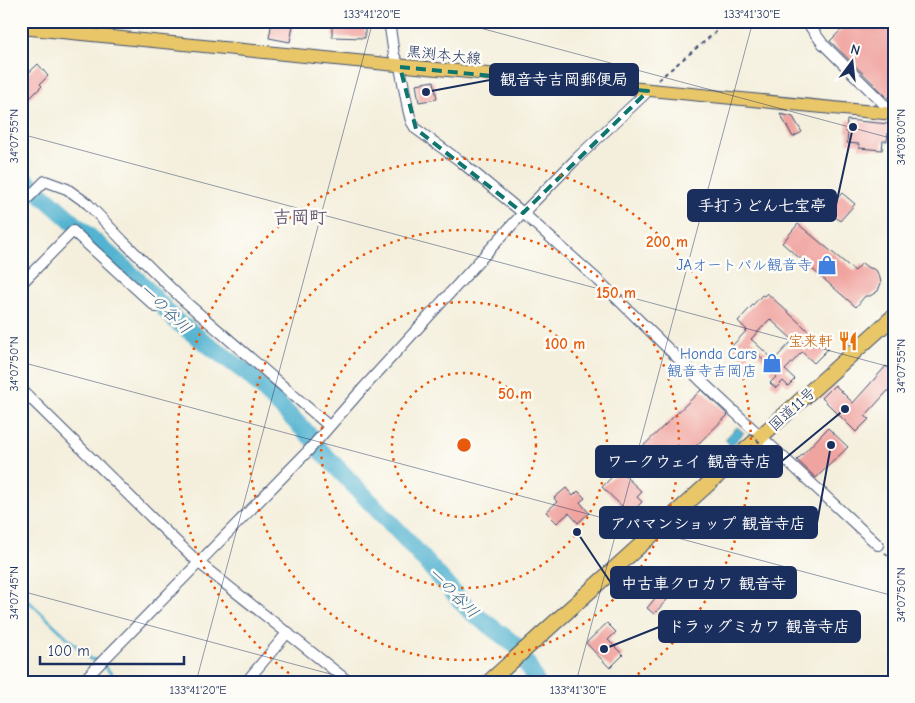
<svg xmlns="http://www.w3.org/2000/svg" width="915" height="703" viewBox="0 0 915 703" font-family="'Comic Neue','Klee One',sans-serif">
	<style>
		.water { fill: #52b3d0; stroke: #367197 }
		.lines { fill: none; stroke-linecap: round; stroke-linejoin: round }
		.stream { stroke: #52b3d0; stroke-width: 3 }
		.river { stroke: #52b3d0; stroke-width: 18 }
		.building { fill: #f0a4a0; fill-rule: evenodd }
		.minor-casing { stroke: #3c4c71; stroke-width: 12 }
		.major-casing { stroke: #3c4c71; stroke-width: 14 }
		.highway-casing { stroke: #3c4c71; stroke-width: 17 }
		.path { stroke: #3c4c71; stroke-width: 2; stroke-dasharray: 4 4; stroke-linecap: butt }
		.minor { stroke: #fff; stroke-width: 10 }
		.major { stroke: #e9c769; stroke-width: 12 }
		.highway { stroke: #e9c769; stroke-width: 15 }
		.path-bridge { stroke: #3c4c71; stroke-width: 2; stroke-dasharray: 4 4; stroke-linecap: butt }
		.marked { fill: none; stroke: #0f766e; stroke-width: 4; stroke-dasharray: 10 6; stroke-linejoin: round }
		.ticks { fill: none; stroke: #1b2f5e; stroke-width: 1; stroke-opacity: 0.45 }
		.ring { fill: none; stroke: #e8590c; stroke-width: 2.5; stroke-dasharray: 2.5 5 }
		.labels { text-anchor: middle; stroke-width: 5; stroke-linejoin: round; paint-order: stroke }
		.street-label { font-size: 15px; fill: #1b2f5e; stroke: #fdfcf7 }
		.shop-label { font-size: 15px; fill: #366cbe; stroke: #fdfcf7; text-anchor: end }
		.food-label { font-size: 15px; fill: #c56008; stroke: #fdfcf7; text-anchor: end }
		.water-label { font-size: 16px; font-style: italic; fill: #2e5d86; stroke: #fdfcf7 }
		.quarter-label { font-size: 18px; font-weight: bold; fill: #665875; stroke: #fdfcf7 }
		.centre { fill: #e8590c; stroke: #fdfcf7; stroke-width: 2.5 }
		.ring-label { font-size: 15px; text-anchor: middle; font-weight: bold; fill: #e8590c; stroke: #fdfcf7; stroke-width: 5; stroke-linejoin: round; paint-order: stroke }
		.leader { fill: none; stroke: #1b2f5e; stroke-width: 2 }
		.callout-dot { fill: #1b2f5e; stroke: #fdfcf7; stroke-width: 2 }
		.callout { fill: #1b2f5e; stroke: #1b2f5e; stroke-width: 2 }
		.callout-label { font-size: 16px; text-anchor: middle; font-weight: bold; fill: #fff }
		.neatline { fill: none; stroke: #1b2f5e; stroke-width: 2 }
		.ticks-label { font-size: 12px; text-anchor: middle; fill: #1b2f5e }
	</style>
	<rect width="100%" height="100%" fill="#fdfcf7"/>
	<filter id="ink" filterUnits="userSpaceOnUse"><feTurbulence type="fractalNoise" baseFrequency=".02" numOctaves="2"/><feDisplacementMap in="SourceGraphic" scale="10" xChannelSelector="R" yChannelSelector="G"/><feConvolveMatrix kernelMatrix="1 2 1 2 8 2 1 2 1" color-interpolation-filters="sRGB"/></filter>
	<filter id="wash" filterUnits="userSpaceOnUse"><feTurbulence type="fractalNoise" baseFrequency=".0096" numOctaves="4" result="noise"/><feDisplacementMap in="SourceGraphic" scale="20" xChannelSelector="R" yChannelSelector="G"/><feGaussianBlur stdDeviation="1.12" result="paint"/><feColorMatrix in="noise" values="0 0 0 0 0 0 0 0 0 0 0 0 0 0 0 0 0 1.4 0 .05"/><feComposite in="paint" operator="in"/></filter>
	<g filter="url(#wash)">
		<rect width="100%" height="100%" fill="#f4efdc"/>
		<path class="water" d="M737,427L744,433L731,446L725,439Z"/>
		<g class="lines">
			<path class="stream" d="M21,594L90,659L96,660
				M103,665L120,682"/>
			<path class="river" d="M21,176L140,282L176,321L248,374L312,438
				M318,448L402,535L470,611L514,644
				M527,664L536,682"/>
		</g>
		<g id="blocks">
			<path class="building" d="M272,21H294L290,42L269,38Z
				M332,21H365V38L332,37Z
				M850,21H894V94L889,99L830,41Z
				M38,64L48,76L40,84L42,86L21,107V80Z
				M434,81L437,99L419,102L416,84Z
				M780,114L793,117L802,132L793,137Z
				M847,120L889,124L887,141H883L882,150L859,148V144L847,143L848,132H846Z
				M842,193L855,204L840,221L827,210Z
				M798,224L855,271L862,263L867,267L876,270L880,278L881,283L878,291L870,296H865L856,307L782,243Z
				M767,293L828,349L814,363L802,352L785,370L795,379L788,386L783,381L776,388L770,383L776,377L770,371L772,368L753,350L745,359L732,346L747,330L738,321L762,295L764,296ZM770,319L793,340L774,360L751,339Z
				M849,334L854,340L848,345L843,340Z
				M886,366L894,373V384L865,416L869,419L856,432L822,398L835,385L853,403Z
				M701,390L728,415L671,470L660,459L652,467L648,463L647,464L636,453Z
				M828,428L848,447L816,478L797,460Z
				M619,470L642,492L637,497L642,502L630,514L602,487Z
				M566,488L573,496L578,491L585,498L580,502L589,513L578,523L569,513L557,523L546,512L557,502L554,498Z
				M667,584L675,591L654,614L647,608Z
				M607,623L616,632L608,640L623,655L610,668L586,643Z"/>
		</g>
	</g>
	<g filter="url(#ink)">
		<use href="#blocks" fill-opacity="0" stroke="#3c4c71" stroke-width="1"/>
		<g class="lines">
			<defs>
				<path id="minor" d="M389,21L394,55L400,67L408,109L411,121L416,129L460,161L523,213L599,281L700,380L878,545
					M806,21L823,44L894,114
					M21,205L45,181L67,189L88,204L123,241L181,298L329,426
					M21,284L73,231L156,307
					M21,389L154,520L199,563L349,682
					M82,682L308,451L357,395L523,213L578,157L648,91
					M246,682L288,632"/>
				<path id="major" d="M21,28L894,114"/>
				<path id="highway" d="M489,682L894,316"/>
			</defs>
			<use href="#minor" class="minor-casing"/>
			<use href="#major" class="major-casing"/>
			<use href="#highway" class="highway-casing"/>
			<path class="path" d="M658,80L729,21
				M885,553L894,562"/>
			<use href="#minor" class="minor"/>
			<use href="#major" class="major"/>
			<use href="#highway" class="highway"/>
			<path class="path-bridge" d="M751,434L763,446"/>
		</g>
	</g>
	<path class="marked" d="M400,67L648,91L523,213L416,129Z"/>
	<path class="ticks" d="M454,21L894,139M21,134L894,368M21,362L894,596M21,591L360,682M196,682L373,21M576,682L753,21"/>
	<g class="ring">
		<circle cx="464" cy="445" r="72"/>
		<circle cx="464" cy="445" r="143"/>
		<circle cx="464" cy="445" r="215"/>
		<path d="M301 682A287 287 0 1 1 627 682"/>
	</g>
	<defs>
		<symbol id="shop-bare" viewBox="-9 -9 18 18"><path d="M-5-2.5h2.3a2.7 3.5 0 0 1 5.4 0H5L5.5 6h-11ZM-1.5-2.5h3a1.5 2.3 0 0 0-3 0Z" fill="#3f7fe0" stroke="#fdfcf7" stroke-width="2.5" paint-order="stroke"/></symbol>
		<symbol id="restaurant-bare" viewBox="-9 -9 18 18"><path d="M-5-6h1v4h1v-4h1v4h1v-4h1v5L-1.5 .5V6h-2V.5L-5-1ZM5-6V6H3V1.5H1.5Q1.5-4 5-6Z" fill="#e8710a" stroke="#fdfcf7" stroke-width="2.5" paint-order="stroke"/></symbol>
	</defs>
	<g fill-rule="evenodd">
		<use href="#shop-bare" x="813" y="251" width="28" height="28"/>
		<use href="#restaurant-bare" x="834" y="327" width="28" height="28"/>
		<use href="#shop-bare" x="758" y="349" width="28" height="28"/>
	</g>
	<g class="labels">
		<g class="street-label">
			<text transform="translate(444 55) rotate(6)" y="5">黒渕本大線</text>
			<text transform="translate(792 409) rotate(-42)" y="5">国道11号</text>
		</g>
		<g class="shop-label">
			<text x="812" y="270">JAオートパル観音寺</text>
			<text x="757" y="359">Honda Cars<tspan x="757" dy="17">観音寺吉岡店</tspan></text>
		</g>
		<g class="food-label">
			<text x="833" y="346">宝来軒</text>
		</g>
		<g class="water-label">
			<text transform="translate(166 308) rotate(44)" y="6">一の谷川</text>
			<text transform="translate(454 592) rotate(45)" y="6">一の谷川</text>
		</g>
		<g class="quarter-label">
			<text x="300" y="223">吉岡町</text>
		</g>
	</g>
	<circle cx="464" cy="445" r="8" class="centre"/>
	<g class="ring-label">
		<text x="667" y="247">200 m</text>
		<text x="616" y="298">150 m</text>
		<text x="565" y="349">100 m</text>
		<text x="515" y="399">50 m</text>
	</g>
	<path class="leader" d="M426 92L490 80M853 127L836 205M845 409L782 461M831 445L817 523M577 532L611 583M604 649L659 627"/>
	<g class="callout-dot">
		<circle cx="426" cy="92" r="5"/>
		<circle cx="853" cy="127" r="5"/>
		<circle cx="845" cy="409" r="5"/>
		<circle cx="831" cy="445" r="5"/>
		<circle cx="577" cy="532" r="5"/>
		<circle cx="604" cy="649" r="5"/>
	</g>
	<g class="callout">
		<rect x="490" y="64" width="148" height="31" rx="5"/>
		<rect x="688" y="190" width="148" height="31" rx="5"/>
		<rect x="596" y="446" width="186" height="31" rx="5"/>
		<rect x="600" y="507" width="217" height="31" rx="5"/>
		<rect x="611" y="567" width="185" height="31" rx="5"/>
		<rect x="659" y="611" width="201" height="31" rx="5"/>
	</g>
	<g class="callout-label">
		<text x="564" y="85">観音寺吉岡郵便局</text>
		<text x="762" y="211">手打うどん七宝亭</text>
		<text x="689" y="467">ワークウェイ 観音寺店</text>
		<text x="708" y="529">アパマンショップ 観音寺店</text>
		<text x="704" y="589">中古車クロカワ 観音寺</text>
		<text x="759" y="632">ドラッグミカワ 観音寺店</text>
	</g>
	<rect width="915" height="703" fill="none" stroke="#fdfcf7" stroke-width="55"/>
	<g transform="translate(852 62) rotate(15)" stroke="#fdfcf7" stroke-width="4" paint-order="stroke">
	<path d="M0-4L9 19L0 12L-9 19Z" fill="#1b2f5e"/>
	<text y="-8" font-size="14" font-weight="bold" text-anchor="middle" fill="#1b2f5e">N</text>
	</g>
	<path d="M40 656v8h144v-8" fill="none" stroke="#1b2f5e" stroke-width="2.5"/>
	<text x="48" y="656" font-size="15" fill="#1b2f5e" stroke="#fdfcf7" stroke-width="4" paint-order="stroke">100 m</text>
	<rect x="28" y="28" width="860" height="648" class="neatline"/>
	<g class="ticks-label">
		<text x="372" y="18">133°41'20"E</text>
		<text x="752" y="18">133°41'30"E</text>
		<text transform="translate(14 136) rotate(-90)" y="4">34°07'55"N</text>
		<text transform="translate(901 137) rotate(-90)" y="4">34°08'00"N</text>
		<text transform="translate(14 364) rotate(-90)" y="4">34°07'50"N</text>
		<text transform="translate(901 366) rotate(-90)" y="4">34°07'55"N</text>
		<text transform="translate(14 593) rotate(-90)" y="4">34°07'45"N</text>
		<text transform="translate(901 595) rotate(-90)" y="4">34°07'50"N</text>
		<text x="198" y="694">133°41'20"E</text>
		<text x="578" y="694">133°41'30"E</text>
	</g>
</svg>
